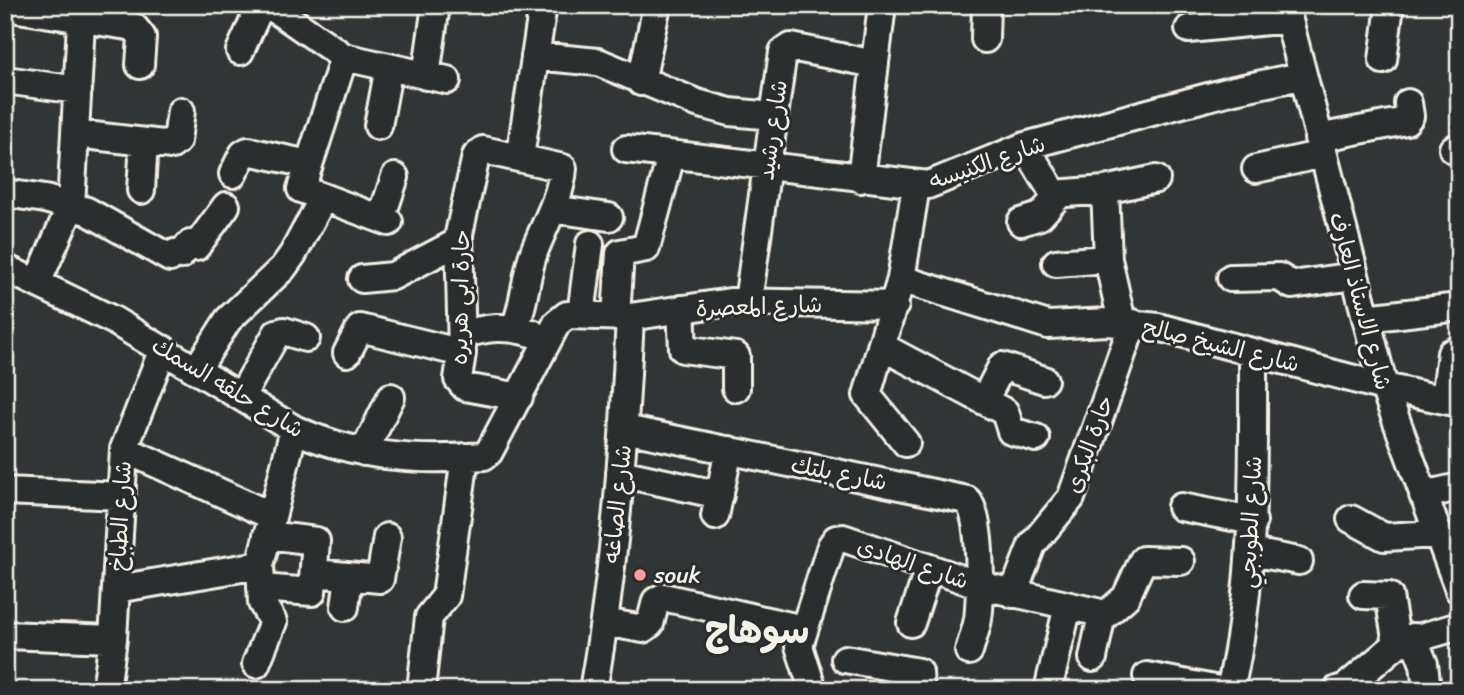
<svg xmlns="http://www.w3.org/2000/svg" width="1464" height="695" viewBox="0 0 1464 695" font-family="Sriracha,'Playpen Sans Arabic',sans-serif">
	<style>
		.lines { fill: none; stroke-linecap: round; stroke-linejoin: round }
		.minor-casing { stroke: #f4f1e8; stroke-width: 32 }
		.minor { stroke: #2a2d2e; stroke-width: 26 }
		.poi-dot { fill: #ff9aa2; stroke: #2a2d2e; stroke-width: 2.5 }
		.labels { text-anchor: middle; stroke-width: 6; stroke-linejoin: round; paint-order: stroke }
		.street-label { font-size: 23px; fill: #f4f1e8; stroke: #2a2d2e }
		.poi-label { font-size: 23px; fill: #f4f1e8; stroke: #2a2d2e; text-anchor: start }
		.town-label { font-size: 37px; font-weight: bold; fill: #f4f1e8; stroke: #2a2d2e }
	</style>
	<rect width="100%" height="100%" fill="#323535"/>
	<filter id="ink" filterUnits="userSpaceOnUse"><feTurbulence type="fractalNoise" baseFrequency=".0143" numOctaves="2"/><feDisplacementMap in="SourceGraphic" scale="14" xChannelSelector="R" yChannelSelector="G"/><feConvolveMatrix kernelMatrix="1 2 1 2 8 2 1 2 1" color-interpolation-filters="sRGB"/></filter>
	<g filter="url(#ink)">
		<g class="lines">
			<defs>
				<path id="minor" d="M269,5L344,57L447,80
					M1285,5L1384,387L1459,590
					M5,7L134,27L142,37L140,65
					M1189,29L1288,19
					M985,39L986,5
					M240,51L261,5
					M535,56L598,62L697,103L730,112L773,116
					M344,57L301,189L389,222
					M1383,60L1390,5
					M426,76L436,5
					M5,80L78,90
					M641,82L657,5
					M378,126L389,67
					M76,134L172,145L177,141L181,111
					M1318,138L1406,121L1410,116L1408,103
					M1025,146L1054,194L1105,190L1156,179
					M626,149L928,185L1025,146L1234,90L1301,76
					M1453,149H1459
					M520,157L543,5
					M1256,169L1323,154
					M233,174L243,154L248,151L308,164
					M861,179L882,5
					M141,190L144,142
					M1105,190L1108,259L1122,322
					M5,193L45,199L87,211L170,258L175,253L181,255L190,244L196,247L226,206
					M553,209L609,217
					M381,219L395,177
					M1021,222L1040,216L1059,195
					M1056,263L1108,259
					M5,268L113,320L294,429C355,457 417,462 484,456L489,452L557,323L567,315L630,317L730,302L895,305
					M1231,278L1279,277L1292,285L1354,276
					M362,279L393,276L458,242
					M901,279L1048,325L1108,322L1158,327L1384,387L1459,403
					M37,283L71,206L82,5
					M748,302L783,52L791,47L875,64
					M681,309L683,349L736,356V388
					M581,315L590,244
					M616,317L620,253L646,248L671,156
					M1366,318L1459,307
					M515,328C525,303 525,277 534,252C544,225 561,198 563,168L483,150L476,156L459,234L462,353L458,379L465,387L519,397
					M462,335C487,327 506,325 532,333
					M883,347L1005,412L1011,431L1036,438
					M347,353L360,328L462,353
					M197,369L228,320L283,268L293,254L323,198
					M242,395L277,333L284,331L306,338
					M1445,400L1451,353L1459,352
					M984,401L1002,366L1044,380
					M625,429L967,500C982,513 981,598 978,619C976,630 972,641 969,651
					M906,443L867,395L901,279L916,186
					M124,449L272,516
					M364,452L391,397
					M620,473L720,495
					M5,491L122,496
					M1423,495L1459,487
					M1181,507L1253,521
					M715,516L729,450
					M1351,519L1384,537L1438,534
					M1251,552L1299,561
					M314,573L380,579L387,537
					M261,588L312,592L316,541L267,535
					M116,589L260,565
					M1013,594L1032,545L1071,498L1133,323
					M1363,595L1389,596L1397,644
					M345,607L349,577
					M604,622L643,629L650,624L656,601L663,597L803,629
					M911,623L929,568
					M5,635L113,639
					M1413,637L1424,664L1427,690
					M1093,658L1101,619L1126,597L1143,560L1181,561
					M845,659L919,672L920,690
					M256,664L273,622L262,603L260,565L294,429
					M1147,676L1219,690
					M106,690L113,639L124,449L163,349
					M421,690L429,617L446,596L465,457
					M593,690C615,567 624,442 630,317
					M813,690L799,646L831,546L836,539L843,538L979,585L1105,614
					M1048,690L1068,606
					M1230,690C1256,578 1253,466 1253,353
					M1337,690L1346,687L1397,644L1459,626"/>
			</defs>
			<use href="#minor" class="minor-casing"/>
			<use href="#minor" class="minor"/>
		</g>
	</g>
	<circle class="poi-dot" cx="640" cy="575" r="7"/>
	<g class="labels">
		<g class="street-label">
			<text transform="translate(772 130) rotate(-82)" y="8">شارع رشيد</text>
			<text transform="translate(987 162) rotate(-19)" y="8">شارع الكنيسه</text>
			<text transform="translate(460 297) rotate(-89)" y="8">حارة ابى هريره</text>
			<text transform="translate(1361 301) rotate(75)" y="8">شارع الاستاذ العارف</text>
			<text transform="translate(759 306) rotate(-2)" y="8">شارع المعصرة</text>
			<text transform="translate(1221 345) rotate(14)" y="8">شارع الشيخ صالح</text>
			<text transform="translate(228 387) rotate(31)" y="8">شارع حلقه السمك</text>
			<text transform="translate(1089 444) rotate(-70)" y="8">حارة البكرى</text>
			<text transform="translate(839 473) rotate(11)" y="8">شارع بلتك</text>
			<text transform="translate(617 504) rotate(-84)" y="8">شارع الصاغه</text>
			<text transform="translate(120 516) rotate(-87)" y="8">شارع الطباخ</text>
			<text transform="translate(1250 522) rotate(-87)" y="8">شارع الطوبجي</text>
			<text transform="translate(913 563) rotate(19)" y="8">شارع الهادى</text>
		</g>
		<g class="poi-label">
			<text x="654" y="583">souk</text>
		</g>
		<g class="town-label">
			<text x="757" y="643">سوهاج</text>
		</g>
	</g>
	<rect width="1464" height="695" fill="none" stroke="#2a2d2e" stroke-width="28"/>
	<rect x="14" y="14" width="1436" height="667" fill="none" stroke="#f4f1e8" stroke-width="2.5" filter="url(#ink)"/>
</svg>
